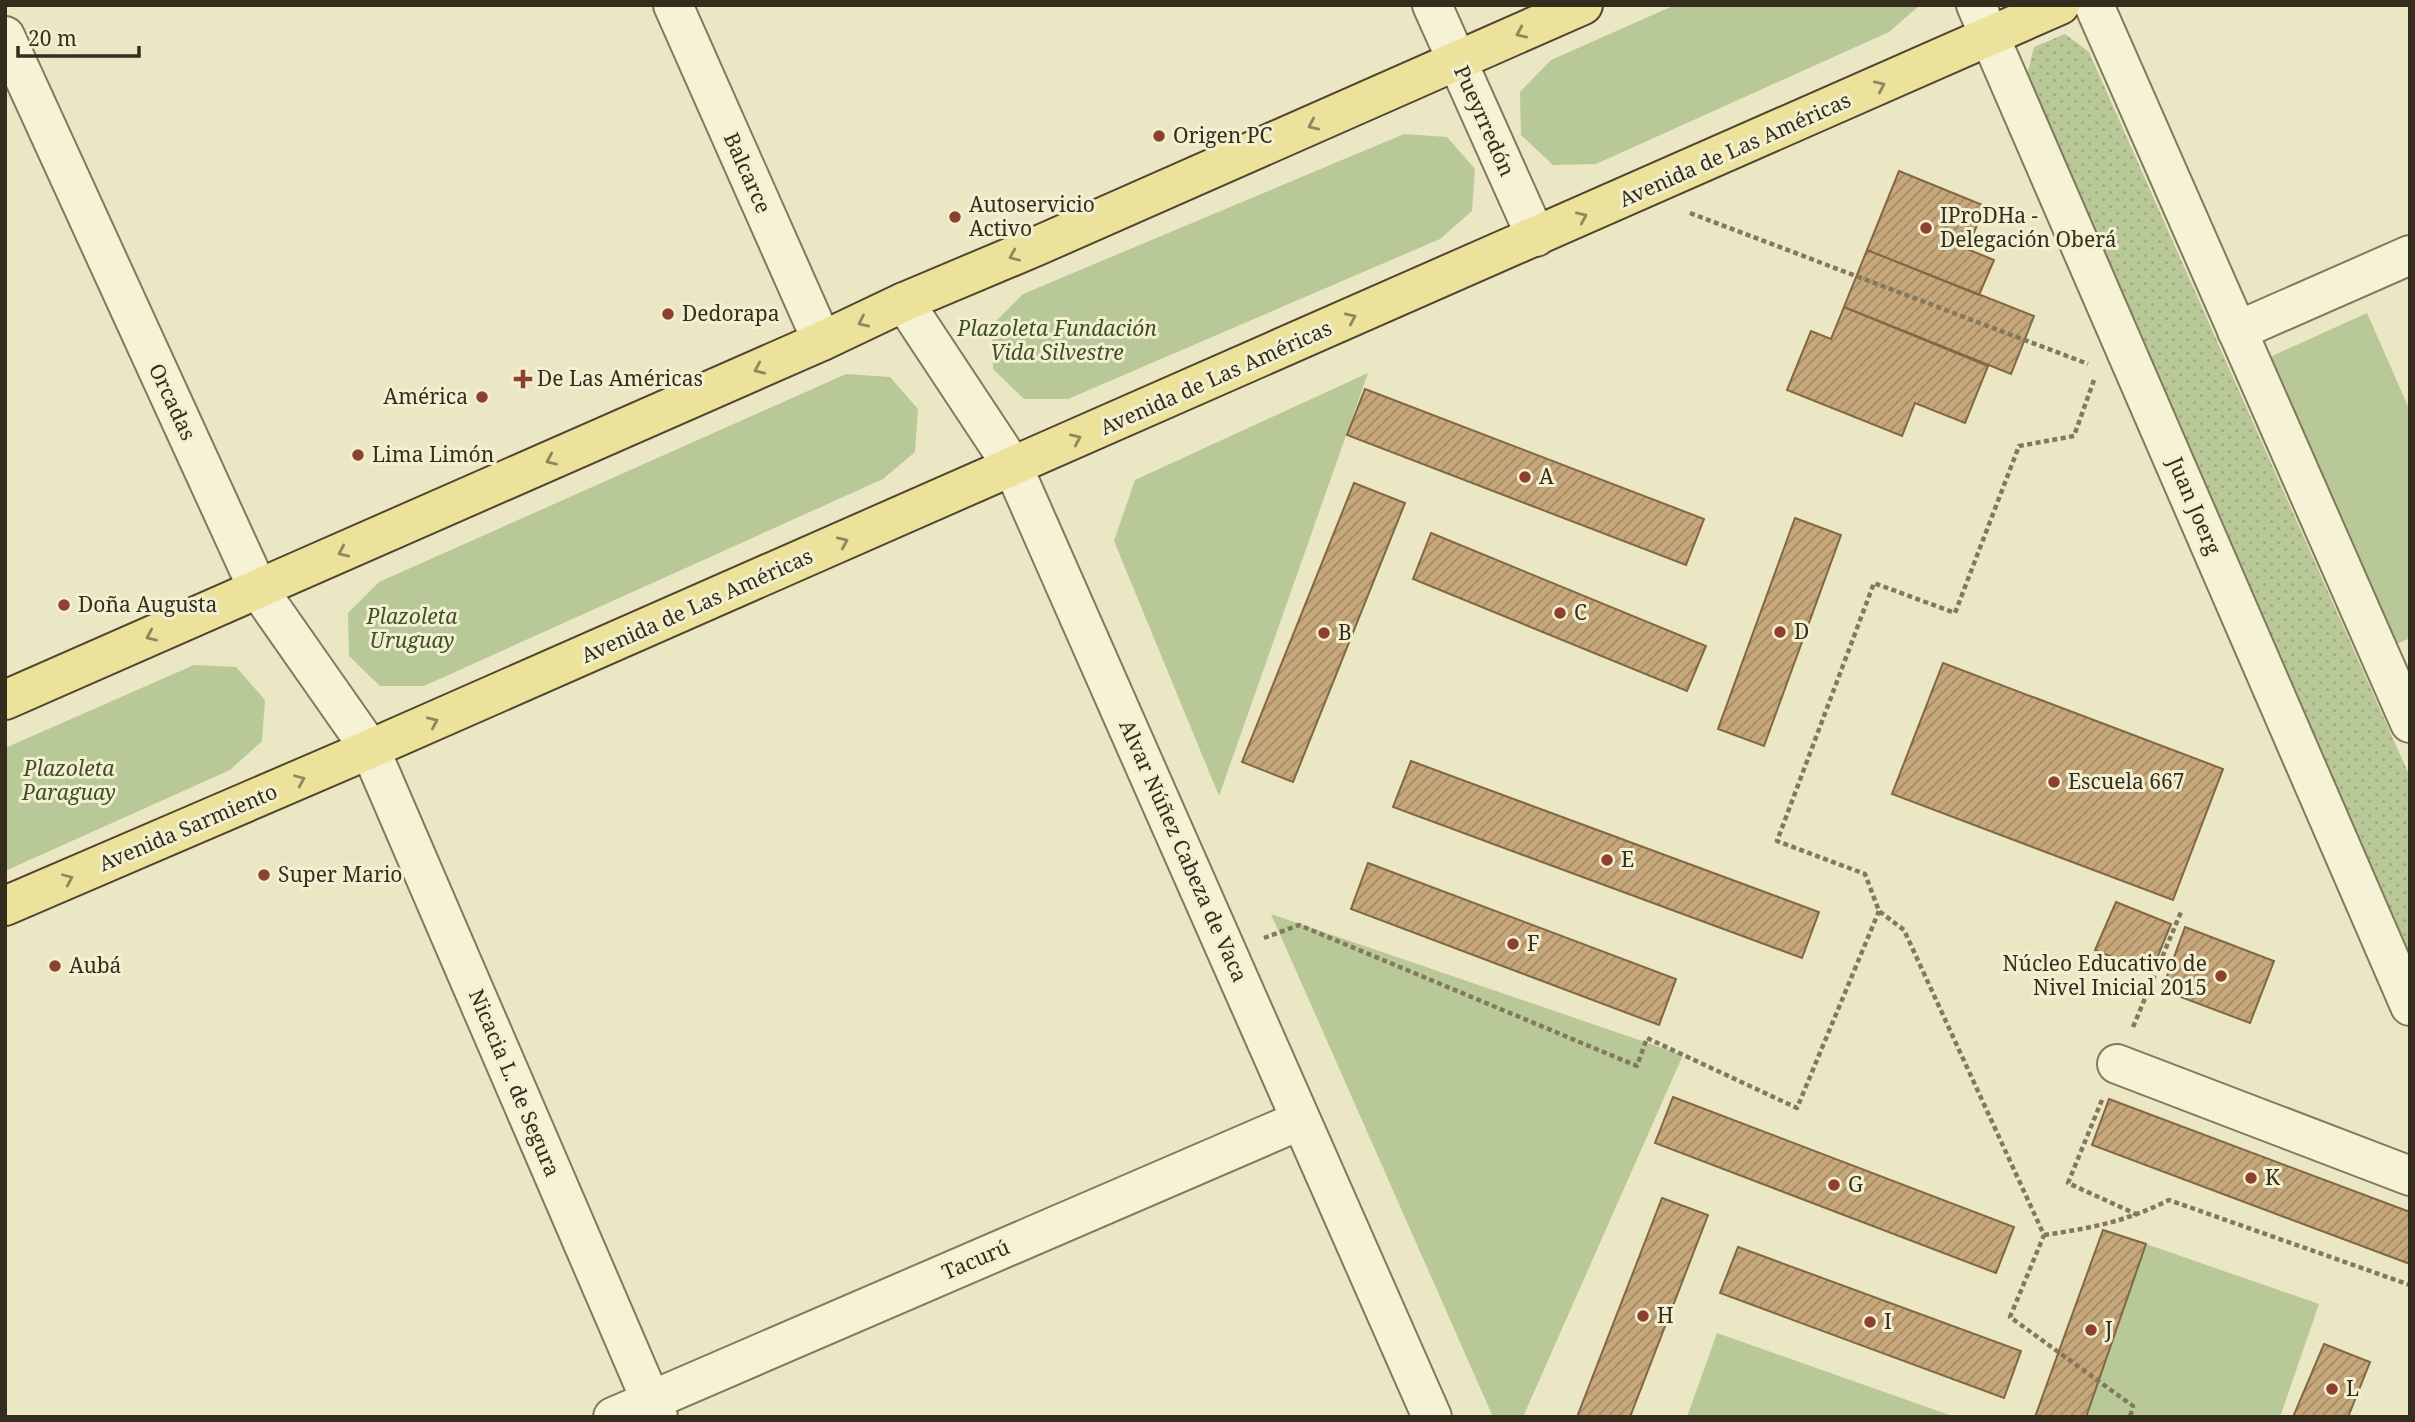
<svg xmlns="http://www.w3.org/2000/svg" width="2415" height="1422" viewBox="0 0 2415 1422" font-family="'Noto Serif',serif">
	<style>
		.grass { fill: url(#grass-dots) }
		.park { fill: #b9c897 }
		.building { fill: url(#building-hatch); stroke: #816742; stroke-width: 2 }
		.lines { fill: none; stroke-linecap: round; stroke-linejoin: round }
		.minor-casing { stroke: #83785b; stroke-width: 42 }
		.major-casing { stroke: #51452f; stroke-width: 42 }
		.path { stroke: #83785b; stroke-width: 4.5; stroke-dasharray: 5 3.5; stroke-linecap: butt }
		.minor { stroke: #f6f2d5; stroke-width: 38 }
		.major { stroke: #ece29c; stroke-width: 38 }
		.oneway { stroke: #90885d }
		.poi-dot { fill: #8e402f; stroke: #f3efd1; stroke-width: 2.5 }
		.labels { text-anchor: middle; stroke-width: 6; stroke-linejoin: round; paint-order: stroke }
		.street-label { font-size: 21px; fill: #342d1e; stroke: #f3efd1 }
		.poi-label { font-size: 21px; fill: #342d1e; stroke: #f3efd1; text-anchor: start }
		.park-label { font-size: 21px; font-style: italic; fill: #3d4f26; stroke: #f3efd1 }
	</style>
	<defs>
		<pattern id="grass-dots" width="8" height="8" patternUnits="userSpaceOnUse" patternTransform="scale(1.75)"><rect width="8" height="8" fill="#b9c897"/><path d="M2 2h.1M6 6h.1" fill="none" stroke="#a0ac82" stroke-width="1.8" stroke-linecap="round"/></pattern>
		<pattern id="building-hatch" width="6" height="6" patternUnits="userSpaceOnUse" patternTransform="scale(1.75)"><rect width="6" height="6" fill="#c6a87b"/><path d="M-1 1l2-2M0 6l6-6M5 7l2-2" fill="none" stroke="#a28964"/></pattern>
	</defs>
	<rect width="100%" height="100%" fill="#ebe6c3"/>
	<path class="grass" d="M2065,34L2089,52L2410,777V964L2026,79L2034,47Z"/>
	<path class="park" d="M1675,5H1920L1889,32L1596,164L1553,165L1521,135L1520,92L1551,60Z
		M1404,134L1447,137L1475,169L1472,211L1440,239L1068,399H1024L993,369L992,325L1023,294Z
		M2367,313L2410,411V638L2392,646L2270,357Z
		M1368,373L1219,796L1114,541L1135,480Z
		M846,374L890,377L918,409L915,452L883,479L424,686H380L349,656L348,613L379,582Z
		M194,665L236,667L265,700L262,741L230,770L5,871V748Z
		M1271,914L1683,1055L1523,1417H1493Z
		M2146,1244L2319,1304L2280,1417H2086Z
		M1717,1333L1955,1417H1687Z"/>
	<path class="building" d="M1899,171L1985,206L1967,249L1994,260L1979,295L1867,250Z
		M1867,250L2034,316L2011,374L1844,307Z
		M1844,307L1988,366L1965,423L1915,403L1902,436L1787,390L1811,331L1831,339Z
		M1365,389L1704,519L1686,565L1347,435Z
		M1354,483L1405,503L1293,782L1242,762Z
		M1795,518L1841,535L1764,746L1718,729Z
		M1431,533L1706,646L1687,691L1413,579Z
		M1943,663L2223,769L2173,900L1892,794Z
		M1411,761L1819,912L1802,958L1393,807Z
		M1368,863L1676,979L1659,1025L1351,909Z
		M2116,902L2171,924L2151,973L2095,950Z
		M2185,927L2274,961L2250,1023L2162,990Z
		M1673,1097L2014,1227L1996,1273L1655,1143Z
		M2109,1099L2410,1212V1264L2092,1145Z
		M1662,1198L1708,1215L1630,1417H1577Z
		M2103,1230L2146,1244L2086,1417H2035Z
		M1738,1247L2021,1351L2004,1398L1720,1293Z
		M2324,1344L2370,1362L2348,1417H2293Z"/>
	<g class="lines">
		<defs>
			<path id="minor" d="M673,5L822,341
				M1432,5L1536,237
				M1976,5L2410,1006
				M2094,5L2410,723
				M5,36L258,589L370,749L658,1417
				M904,302L1013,467L1432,1417
				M2237,331L2410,255
				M2117,1064L2410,1176
				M613,1417L1301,1120"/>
			<path id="major" d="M5,700L822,341L904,302L1037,246L1583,5
				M5,906L370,749L2060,5"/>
		</defs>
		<use href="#minor" class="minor-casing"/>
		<use href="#major" class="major-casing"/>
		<path class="path" d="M1690,213L2088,364
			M2094,380L2074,436L2019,446L1955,613L1874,583L1777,841L1865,874L1879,911L1904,930L2044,1235L2010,1317L2133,1406L2130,1417
			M1264,938L1299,925L1637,1066L1647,1038L1797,1108L1879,911
			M2133,1027L2181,912
			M2102,1100L2068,1183L2138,1215
			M2044,1235C2091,1228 2125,1222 2169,1200L2410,1285"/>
		<use href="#minor" class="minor"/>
		<use href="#major" class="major"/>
	</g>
	<defs><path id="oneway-chevron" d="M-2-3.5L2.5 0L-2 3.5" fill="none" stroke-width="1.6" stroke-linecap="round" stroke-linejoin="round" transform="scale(1.75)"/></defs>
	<g class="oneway">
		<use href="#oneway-chevron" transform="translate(1521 33) rotate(156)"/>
		<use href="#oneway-chevron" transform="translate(1880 86) rotate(-24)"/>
		<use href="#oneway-chevron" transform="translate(1313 125) rotate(156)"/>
		<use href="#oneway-chevron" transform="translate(1582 217) rotate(-24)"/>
		<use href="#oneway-chevron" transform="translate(1014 256) rotate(157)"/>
		<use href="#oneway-chevron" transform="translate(1351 318) rotate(-24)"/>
		<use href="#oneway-chevron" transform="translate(863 322) rotate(155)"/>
		<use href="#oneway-chevron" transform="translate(759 369) rotate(156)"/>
		<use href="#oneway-chevron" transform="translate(1076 439) rotate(-24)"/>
		<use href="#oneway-chevron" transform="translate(551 460) rotate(156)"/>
		<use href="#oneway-chevron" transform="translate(843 542) rotate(-24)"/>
		<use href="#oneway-chevron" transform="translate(343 552) rotate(156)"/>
		<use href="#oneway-chevron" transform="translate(151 636) rotate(156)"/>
		<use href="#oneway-chevron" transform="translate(433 722) rotate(-24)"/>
		<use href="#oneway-chevron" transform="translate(300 780) rotate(-23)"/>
		<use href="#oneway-chevron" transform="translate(68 879) rotate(-23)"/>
	</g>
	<g class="poi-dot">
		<circle cx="1159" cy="136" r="7"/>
		<circle cx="955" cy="217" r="7"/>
		<circle cx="1926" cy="228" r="7"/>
		<circle cx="668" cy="314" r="7"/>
		<path d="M519.5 368.5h7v7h7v7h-7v7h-7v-7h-7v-7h7z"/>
		<circle cx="482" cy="397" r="7"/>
		<circle cx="358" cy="455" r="7"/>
		<circle cx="1525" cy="477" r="7"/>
		<circle cx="64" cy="605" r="7"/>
		<circle cx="1560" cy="613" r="7"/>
		<circle cx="1780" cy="632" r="7"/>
		<circle cx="1324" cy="633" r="7"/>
		<circle cx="2054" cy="782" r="7"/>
		<circle cx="1607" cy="860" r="7"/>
		<circle cx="264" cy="875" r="7"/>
		<circle cx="1513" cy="944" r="7"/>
		<circle cx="55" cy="966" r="7"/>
		<circle cx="2221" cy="976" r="7"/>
		<circle cx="2251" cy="1178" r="7"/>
		<circle cx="1834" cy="1185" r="7"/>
		<circle cx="1643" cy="1316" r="7"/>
		<circle cx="1870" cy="1322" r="7"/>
		<circle cx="2091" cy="1330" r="7"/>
		<circle cx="2332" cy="1389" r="7"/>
	</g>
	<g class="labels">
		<g class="street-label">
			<text transform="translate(1484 121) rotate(66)" y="7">Pueyrredón</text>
			<text transform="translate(1735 150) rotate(-24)" y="7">Avenida de Las Américas</text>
			<text transform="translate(747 173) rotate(66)" y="7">Balcarce</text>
			<text transform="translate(1216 378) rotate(-24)" y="7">Avenida de Las Américas</text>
			<text transform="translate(172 402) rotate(65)" y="7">Orcadas</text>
			<text transform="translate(2194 506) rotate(67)" y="7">Juan Joerg</text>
			<text transform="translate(697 606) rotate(-24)" y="7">Avenida de Las Américas</text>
			<text transform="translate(188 828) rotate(-23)" y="7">Avenida Sarmiento</text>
			<text transform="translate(1183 851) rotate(66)" y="7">Alvar Núñez Cabeza de Vaca</text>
			<text transform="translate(514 1083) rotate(67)" y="7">Nicacia L. de Segura</text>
			<text transform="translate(976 1260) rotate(-23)" y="7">Tacurú</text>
		</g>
		<g class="poi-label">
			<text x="1173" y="143">Origen PC</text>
			<text x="969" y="212">Autoservicio<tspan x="969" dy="24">Activo</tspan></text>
			<text x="1940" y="223">IProDHa -<tspan x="1940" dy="24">Delegación Oberá</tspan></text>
			<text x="682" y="321">Dedorapa</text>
			<text x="537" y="386">De Las Américas</text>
			<text x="468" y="404" text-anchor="end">América</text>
			<text x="372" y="462">Lima Limón</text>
			<text x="1539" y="484">A</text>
			<text x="78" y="612">Doña Augusta</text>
			<text x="1574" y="620">C</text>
			<text x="1794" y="639">D</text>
			<text x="1338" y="640">B</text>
			<text x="2068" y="789">Escuela 667</text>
			<text x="1621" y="867">E</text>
			<text x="278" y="882">Super Mario</text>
			<text x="1527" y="951">F</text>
			<text x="2207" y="971" text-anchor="end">Núcleo Educativo de<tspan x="2207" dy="24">Nivel Inicial 2015</tspan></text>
			<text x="69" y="973">Aubá</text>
			<text x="2265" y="1185">K</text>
			<text x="1848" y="1192">G</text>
			<text x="1657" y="1323">H</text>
			<text x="1884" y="1329">I</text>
			<text x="2105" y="1337">J</text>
			<text x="2346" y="1396">L</text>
		</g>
		<g class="park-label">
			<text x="1057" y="336">Plazoleta Fundación<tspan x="1057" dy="24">Vida Silvestre</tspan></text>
			<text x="412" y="624">Plazoleta<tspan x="412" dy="24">Uruguay</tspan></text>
			<text x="69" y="776">Plazoleta<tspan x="69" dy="24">Paraguay</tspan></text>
		</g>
	</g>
	<rect width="2415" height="1422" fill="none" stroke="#342d1e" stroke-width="14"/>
	<path d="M18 46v10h121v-10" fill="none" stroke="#342d1e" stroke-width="3.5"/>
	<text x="28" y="46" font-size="21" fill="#342d1e" stroke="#f3efd1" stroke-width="5" paint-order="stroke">20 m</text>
</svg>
